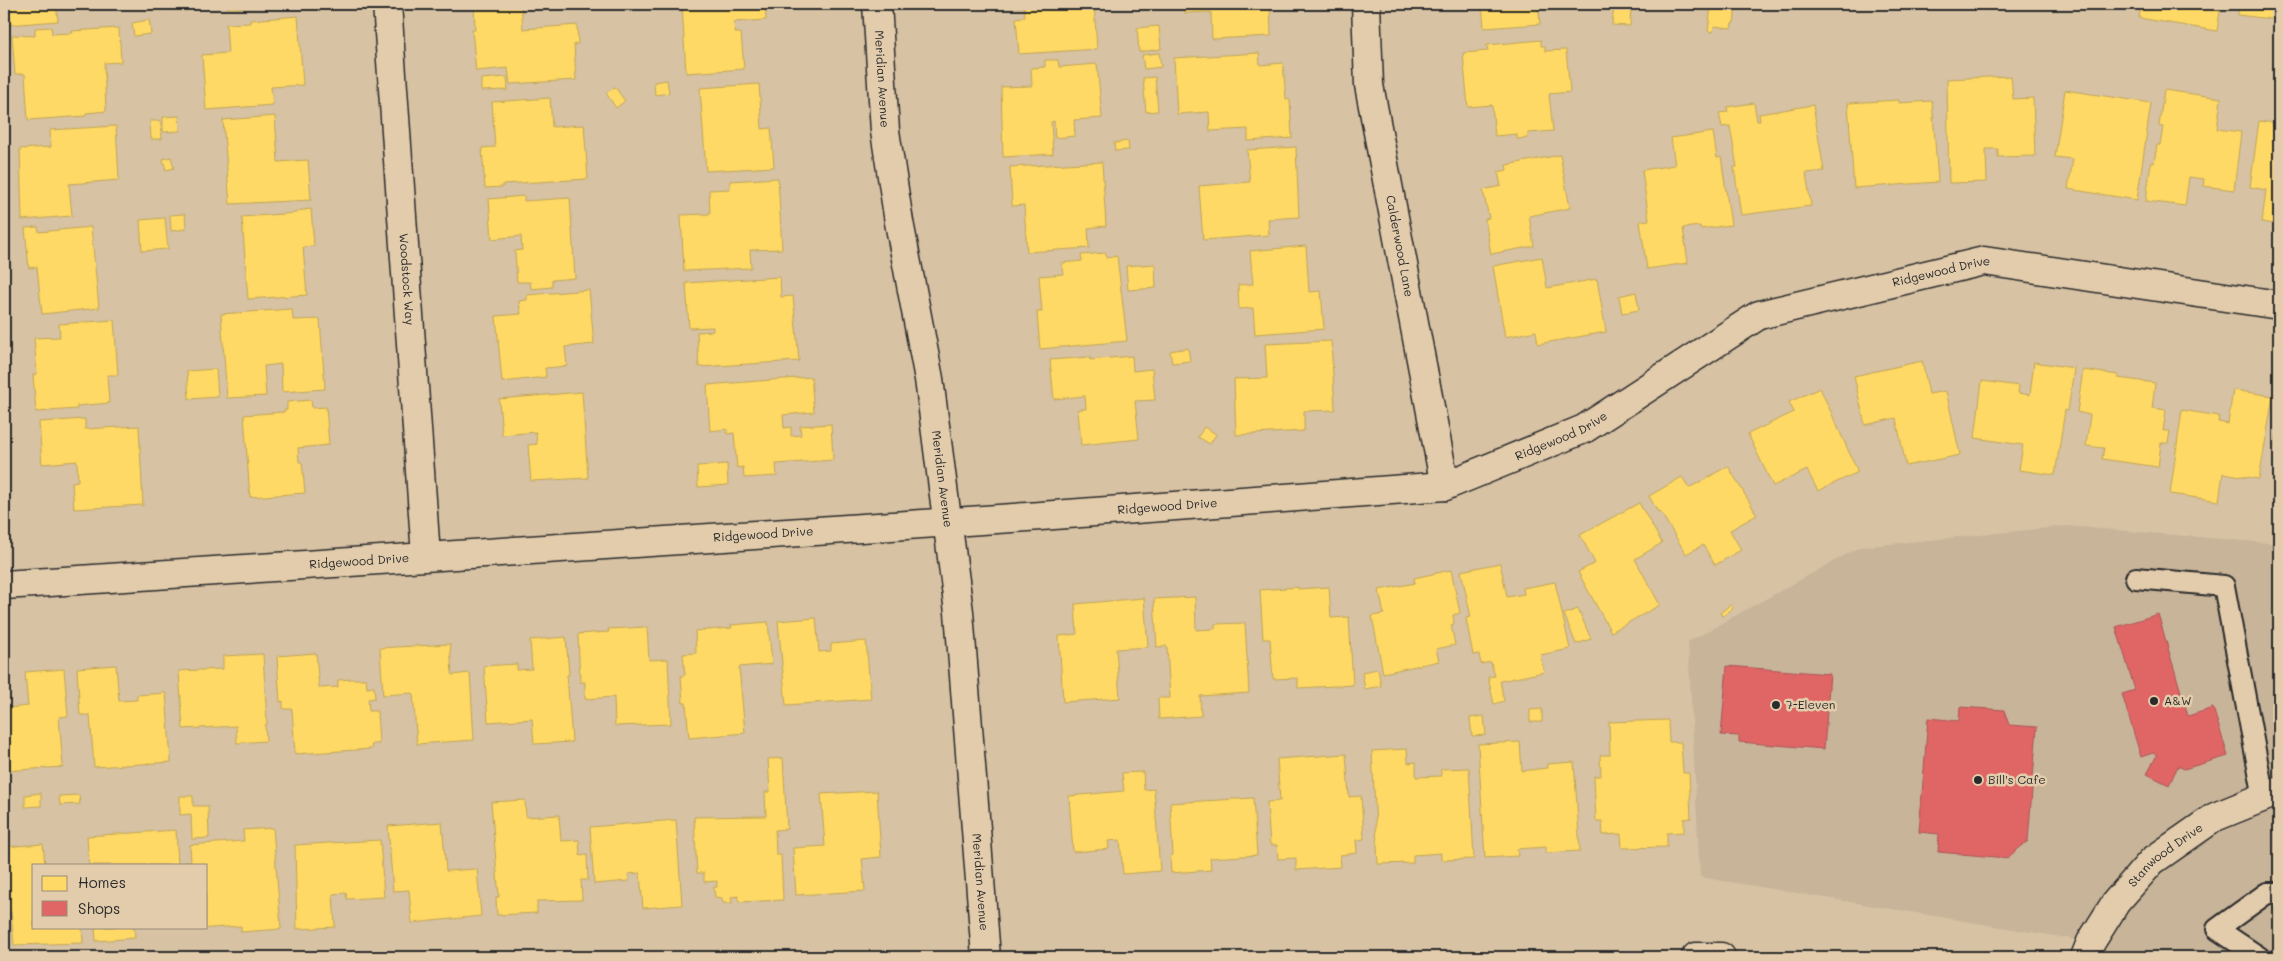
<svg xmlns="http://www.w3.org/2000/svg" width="2283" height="961" viewBox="0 0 2283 961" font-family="Mali,sans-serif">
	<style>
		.built { fill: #c7b499 }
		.homes { fill: #ffd966; stroke: #bfa554 }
		.shops { fill: #e06666; stroke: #aa5454 }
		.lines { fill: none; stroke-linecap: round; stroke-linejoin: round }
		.service-casing { stroke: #2b2b2b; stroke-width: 24 }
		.minor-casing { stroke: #2b2b2b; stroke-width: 31 }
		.tertiary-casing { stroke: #2b2b2b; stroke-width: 31 }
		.secondary-casing { stroke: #2b2b2b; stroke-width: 31 }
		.service { stroke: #e2ccac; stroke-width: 20 }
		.minor { stroke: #e2ccac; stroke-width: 28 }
		.tertiary { stroke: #e2ccac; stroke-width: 28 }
		.secondary { stroke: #e2ccac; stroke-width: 28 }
		.poi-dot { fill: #2b2b2b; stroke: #e2ccac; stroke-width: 2 }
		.labels { text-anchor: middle; stroke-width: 5; stroke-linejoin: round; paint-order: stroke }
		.street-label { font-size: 12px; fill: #2b2b2b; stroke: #e2ccac }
		.poi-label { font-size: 12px; fill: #2b2b2b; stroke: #e2ccac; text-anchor: start }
	</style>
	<rect width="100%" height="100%" fill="#d7c2a4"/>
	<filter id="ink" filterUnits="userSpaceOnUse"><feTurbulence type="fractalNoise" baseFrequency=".02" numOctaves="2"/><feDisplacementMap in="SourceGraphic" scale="10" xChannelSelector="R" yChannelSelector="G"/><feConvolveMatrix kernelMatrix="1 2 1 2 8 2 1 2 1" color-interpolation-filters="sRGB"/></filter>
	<g filter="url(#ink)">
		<path class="built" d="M2067,526L2279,544V957H2118L2091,942L1700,877L1688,642L1860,547Z"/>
		<path class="homes" d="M6,4H56L58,21L7,25Z
			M228,4H298V6L228,8Z
			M474,4H521L523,29L577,25L578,44H574L576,80L510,84L508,68L476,71L472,30H475Z
			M682,4H765L766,20L734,22L735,33H741L744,69L686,73Z
			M990,4H1094L1097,49L1019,54L1016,18L1025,17L1024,6L991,8Z
			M1185,4H1270L1271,36L1212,39L1211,12L1185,13Z
			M1482,4H1538L1540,24L1484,28Z
			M1614,4H1631L1630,26L1612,25Z
			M1716,4H1736L1734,23H1732L1731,28L1714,26L1713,32L1708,31L1711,7H1716Z
			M2055,4H2089V8Z
			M2141,4H2221L2217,31L2139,18Z
			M2239,4H2279V20L2238,15Z
			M298,16L303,85L271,87L273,105L206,110L202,55L228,53L226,24L251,23L250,20Z
			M149,20L151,34L134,36L132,23Z
			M1159,26L1161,49L1139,52L1137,28Z
			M51,27L52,34L73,33L72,31L119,28L121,62L104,63L106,111L86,113V116L28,120L25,74H15L12,35L35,36V28Z
			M1541,40V46H1545V51L1566,50L1570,92L1549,94L1553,131L1528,133V138L1517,139V134L1495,136L1492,105L1468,107L1463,53L1488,51L1487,45Z
			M1159,53L1161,67L1144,69L1142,55Z
			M1259,53L1260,65L1283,63L1286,99L1290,100L1292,138L1248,141V129L1210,131L1209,112L1177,114L1174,58Z
			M1045,60H1058L1059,67L1097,64L1102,118L1074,120L1075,136L1055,138L1054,121L1051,122L1053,154L1003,157L1001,87L1032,86L1031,68L1045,67Z
			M2011,76L2013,99L2033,98L2035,156L1998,157V149H1986L1987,182L1949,183L1947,79Z
			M507,77L508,90L481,91V79Z
			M1155,77L1158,111L1146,112L1143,78Z
			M667,80L669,93L655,95L654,82Z
			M759,84L762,129L771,128L774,167L706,171L700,88Z
			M615,87L625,101L616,108L606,93Z
			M2065,90L2151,103L2137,200L2068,189L2073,159L2055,157Z
			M2164,90L2221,98L2217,129L2241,132L2234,190L2203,186L2204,179L2189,177L2185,206L2146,201L2151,162L2154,163L2157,145H2160L2163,127L2159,126Z
			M550,98L552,127L584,125L588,179L503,184V187L485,188L482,148L495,147L492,102Z
			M1899,100V103L1932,101L1938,182L1854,188L1848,103Z
			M1754,103L1757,121H1760L1759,114L1813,105L1824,171L1806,173L1811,206L1741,215L1734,167H1737L1730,126L1722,127L1719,113L1728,112L1727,107Z
			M179,116L180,131L163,132V117Z
			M275,116L278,162L308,160L311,200L230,204L223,120Z
			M150,121H161L162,139H151Z
			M2259,121L2279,124V225L2262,222L2266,190L2250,187Z
			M116,126L119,180L69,184L72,216L22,220L20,149L51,147L50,130Z
			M1713,132L1717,158L1721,157L1731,225L1701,229L1700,226L1683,228L1688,263L1647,269L1640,221L1649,220L1642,170L1675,165L1671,138Z
			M1128,141L1129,150L1115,151L1114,143Z
			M1296,147L1299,217L1268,219L1269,235L1203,240L1199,186L1250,182L1247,150Z
			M1560,155L1570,208L1529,216L1534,246L1491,254L1485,219L1489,218L1483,190L1501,186L1498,172L1507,170L1506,165Z
			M171,157L174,168L166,170L163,159Z
			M1102,162L1106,226L1088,228L1089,248L1027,252L1024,205L1012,206L1010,167Z
			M778,178L782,249L750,250L751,268L684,271L681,215L710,214L709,190L730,189V181Z
			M524,196V201L570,198L575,278L552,280V287L531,289L530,282H517L515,251L522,250L521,236L492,239L489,199Z
			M311,209L314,246L303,247L307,295L248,299L242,217L297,213V211Z
			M185,214L186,229L171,231L170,215Z
			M165,218L168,249L142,251L140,220Z
			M38,227L39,232L91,227L99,308L42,314L37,267L29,268L25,228Z
			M1306,246L1309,292L1321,291L1324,329L1255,334L1253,308L1239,309L1238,285L1253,284L1250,251Z
			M1106,253V258L1117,256L1127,341L1040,349L1037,312H1042L1039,276L1064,274L1062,263L1082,261L1081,255Z
			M1542,257L1547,288L1597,279L1606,332L1538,344L1536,331L1505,337L1493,266Z
			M1155,264L1156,288L1128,290L1126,266Z
			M780,277L781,297L793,296L799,361L699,367L697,332L713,331V327L689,328L686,283Z
			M589,290L594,344L565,347L567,366L545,368L546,377L502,382L496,316L521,314L519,301L527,300V295Z
			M1636,292L1639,310L1622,313L1619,296Z
			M292,309L293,320L320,319L325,389L282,392L281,364L264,366L266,396L227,398L221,314Z
			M114,320L118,375H107L109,403L77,406V409L36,412L33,375L37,374L34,338L60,337L59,324Z
			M1331,341L1335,410L1304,411V431L1236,435L1234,379L1267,378L1265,344Z
			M1188,348L1190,361L1172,363L1170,351Z
			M1132,356L1133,371L1152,369L1155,400L1135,401L1139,439L1081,445L1078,409H1086L1085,396L1054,399L1050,360L1090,357V360Z
			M1922,361L1929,394L1946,391L1960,455L1906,466L1896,418L1865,425L1854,376Z
			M2034,362L2074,368L2068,411L2065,410L2055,475L2019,470L2023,445L1975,438L1982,381L2019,386L2018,393L2030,395Z
			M216,369L218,397L189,399L187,371Z
			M2083,370L2118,375V378L2155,383L2152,408L2166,410L2163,431H2170L2168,443H2161L2158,467L2102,459L2104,448L2086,446L2090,415L2077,412Z
			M811,377L814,412L783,415L784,428L791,427V436L801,435L800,426L831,424L833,460L776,464L777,476L744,478L743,467L737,468L734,433L727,434V429L710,431L707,385Z
			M1820,388L1858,472L1818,491L1807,470L1773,486L1748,434L1794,412L1789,402Z
			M2233,390L2273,396L2259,479L2223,473L2219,501L2170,494L2182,410L2219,416L2218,422L2228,424Z
			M582,392L588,478L531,481L528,445L537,444L536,432L502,435L499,399Z
			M311,400L312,408L326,407L329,445L298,448L299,462H302L305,493L250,497L244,415L284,412V410H287V402Z
			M85,419V429L139,426L143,505L74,509L72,482L78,481L77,461L42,464L39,422Z
			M2279,421V447H2275Z
			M1204,427L1216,434L1210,444L1198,437Z
			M727,464L728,485L698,487L697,466Z
			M1728,466L1757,515L1730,530L1741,550L1715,565L1703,545L1686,554L1660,511L1658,512L1649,496L1682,477L1689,488Z
			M1639,503L1662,543L1635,559L1660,605L1611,632L1578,572L1595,563L1580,535Z
			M2278,514H2279V530H2277Z
			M1500,563L1507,597L1524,594L1523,588L1555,582L1570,649L1540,655L1544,672L1500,681L1504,701L1494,704L1488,677L1495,676L1492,666L1491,662L1481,664L1479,654L1473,655L1466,618L1471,617L1461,571Z
			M1451,570L1460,613L1453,615L1454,624L1451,625L1455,645L1436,649L1439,661L1383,673L1372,616L1384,614L1379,590L1415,583L1414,578Z
			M1298,587V589L1329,587L1331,618L1349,617L1353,685L1298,688V678L1273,679L1270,639H1263L1260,590Z
			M1195,597L1196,630L1215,629V624L1245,623L1249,693L1200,696L1201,716L1159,719L1158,698H1170L1167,646L1157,647L1154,599Z
			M1144,598L1148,647L1116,649L1120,698L1063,702L1059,636L1077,634L1075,604Z
			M1730,605L1733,608L1723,616L1720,613Z
			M1578,609L1591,639L1576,644L1564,614Z
			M816,618L819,652L831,651V644L866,641L871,699L786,705L778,621Z
			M768,622L772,664L739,667L745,733L689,738L686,703H683L681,676L685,675L683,654L696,653L695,631L732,628L731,625Z
			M647,627L649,660L668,659L671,724L615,726L614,697L585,699V682H580L578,634L609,632L608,629Z
			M566,637L569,675H567L572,742L534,744L532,719L488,722L484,666L517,664V670L532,669L530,640Z
			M450,644L452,675L470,673L474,740L417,744L413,693L383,695L380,648Z
			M316,653L319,688L338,687V680L350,679H366L367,688L374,687L375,698L368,699L369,711H377L379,744H372L371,749L295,754L292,709H283V701L280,702L277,656Z
			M263,654L267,724L265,725L266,741L237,743L236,726L183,729L179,671L223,669V656Z
			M116,665L119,701L137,700V695L166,693L171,762L94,767L90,715H80L77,668Z
			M64,669L68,716L59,717L63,767L4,771V701H7L8,708L28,706L25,672Z
			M1378,669L1381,686L1365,689L1362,672Z
			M1542,709V722H1530V710Z
			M1484,716L1486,735L1472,736L1470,718Z
			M1668,720L1669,742H1681L1683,773H1689L1691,818L1684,819V832L1667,833V847L1622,848L1621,834L1603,835L1602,821H1596L1594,776H1601L1600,755H1610L1609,722Z
			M1520,742L1522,771L1547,768V764L1574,762L1580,851L1546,853V847L1517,849L1518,856L1485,858L1478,744Z
			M1407,749L1408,763L1416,762V777L1441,776V769L1469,768L1474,859L1441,860V853L1413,855V863L1378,864L1372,751Z
			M1346,754L1349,797L1361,796L1364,839L1356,840L1357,853L1340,855L1341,867L1296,870V858L1278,859L1277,845H1270L1267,802L1280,801L1277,759Z
			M783,758L787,829L775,830L776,855H781L783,900L739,902L738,896L731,897L732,903H723L722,898L715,897L714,887H717V881L704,882V873H697L694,817L766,816L765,792H770L768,759Z
			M1143,772L1144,790L1154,789L1160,871L1123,874L1120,840L1108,841L1109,849L1073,852L1069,796L1124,791L1122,773Z
			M877,791L881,857L862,859L865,891L796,895L793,848L825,846L821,794Z
			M41,793V806L25,807V795Z
			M79,795L80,804L60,805L59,796Z
			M180,796H193V806H208L209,838L192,839L191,814L180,815Z
			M1253,798L1257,855L1210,858L1211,870L1171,873L1170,856L1173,855L1170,803Z
			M525,800L526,817L559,815L561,841L579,840L580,856L587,855L588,880H581L582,900L537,901V913L497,915L496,897H499L491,802Z
			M676,820L682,905L643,908L640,873L628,874L629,881L594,884L590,827Z
			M442,822L446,871L477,869L481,916L412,923L409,890L393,891L388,826Z
			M273,828L281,929L241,932V926L197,929L206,927V865H184V862L191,861L190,845L244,841L243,830Z
			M176,830L178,865H89L87,836Z
			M380,840L384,897L347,899L346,893L333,894L335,927L297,929L295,845Z
			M43,844L45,865H34V927H82L83,943L14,945L11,912H4V847Z
			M95,927H134L135,938L96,941Z"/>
		<path class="shops" d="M2158,614L2188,716L2213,708L2228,756L2184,769L2178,766L2169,785L2147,774L2157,755L2153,753L2141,757L2122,694L2135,690L2116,627Z
			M1727,666L1830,674L1824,749L1739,742V736L1721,735Z
			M1960,707L2004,710L2009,725L2037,727L2028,841L2007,858L1938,852L1939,834L1919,832L1928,718L1959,721Z"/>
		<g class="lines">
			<defs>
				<path id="service" d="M2136,578L2224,586L2264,798
					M2259,957L2217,929L2267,893H2279"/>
				<g id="minor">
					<path id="s1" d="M387,4L426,556"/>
					<path id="s2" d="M1366,4L1369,85L1445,486"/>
					<path id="s3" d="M4,585L1027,517L1445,486L1584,429L1759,315L1984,261L2279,305"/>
					<path id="s4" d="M2085,957L2091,942L2116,902L2152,861L2215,817L2279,791"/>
				</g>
				<path id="tertiary" d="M1696,957H1721"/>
				<g id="secondary">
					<path id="s5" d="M877,4L885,131L899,222L929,379L959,612L986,957"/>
				</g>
			</defs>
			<use href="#service" class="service-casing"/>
			<use href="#minor" class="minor-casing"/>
			<use href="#tertiary" class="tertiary-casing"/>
			<use href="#secondary" class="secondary-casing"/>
			<use href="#service" class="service"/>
			<use href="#minor" class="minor"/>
			<use href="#tertiary" class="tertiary"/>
			<use href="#secondary" class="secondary"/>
		</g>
	</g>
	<g class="poi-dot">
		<circle cx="2154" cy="701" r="5"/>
		<circle cx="1776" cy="705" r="5"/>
		<circle cx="1978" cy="780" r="5"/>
	</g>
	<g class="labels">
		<g class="street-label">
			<text dy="4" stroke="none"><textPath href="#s5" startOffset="75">Meridian Avenue</textPath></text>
			<text dy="4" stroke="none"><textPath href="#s2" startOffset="245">Calderwood Lane</textPath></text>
			<text dy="4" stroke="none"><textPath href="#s3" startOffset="1991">Ridgewood Drive</textPath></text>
			<text dy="4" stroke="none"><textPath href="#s1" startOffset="276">Woodstock Way</textPath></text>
			<text dy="4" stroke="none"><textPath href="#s3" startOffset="1571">Ridgewood Drive</textPath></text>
			<text dy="4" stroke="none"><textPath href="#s5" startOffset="480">Meridian Avenue</textPath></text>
			<text dy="4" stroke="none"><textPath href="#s3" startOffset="1166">Ridgewood Drive</textPath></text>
			<text dy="4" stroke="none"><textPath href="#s3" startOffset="761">Ridgewood Drive</textPath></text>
			<text dy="4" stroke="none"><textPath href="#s3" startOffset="356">Ridgewood Drive</textPath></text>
			<text dy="4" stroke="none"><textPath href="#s4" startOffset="132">Stanwood Drive</textPath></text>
			<text dy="4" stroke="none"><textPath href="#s5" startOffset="885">Meridian Avenue</textPath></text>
		</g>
		<g class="poi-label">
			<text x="2164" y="705">A&amp;W</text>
			<text x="1786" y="709">7-Eleven</text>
			<text x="1988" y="784">Bill's Cafe</text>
		</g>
	</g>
	<rect width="2283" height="961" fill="none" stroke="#e2ccac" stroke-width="20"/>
	<rect x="10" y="10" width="2263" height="941" fill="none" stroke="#2b2b2b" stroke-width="2" filter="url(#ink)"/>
	<rect x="32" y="864" width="175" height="65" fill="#e2ccac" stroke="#998c78"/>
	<rect x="42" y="876" width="25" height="15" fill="#ffd966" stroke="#998c78"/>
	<text x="78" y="888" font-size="15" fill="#2b2b2b">Homes</text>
	<rect x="42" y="901" width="25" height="15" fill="#e06666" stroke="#998c78"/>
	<text x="78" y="914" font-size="15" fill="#2b2b2b">Shops</text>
</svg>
